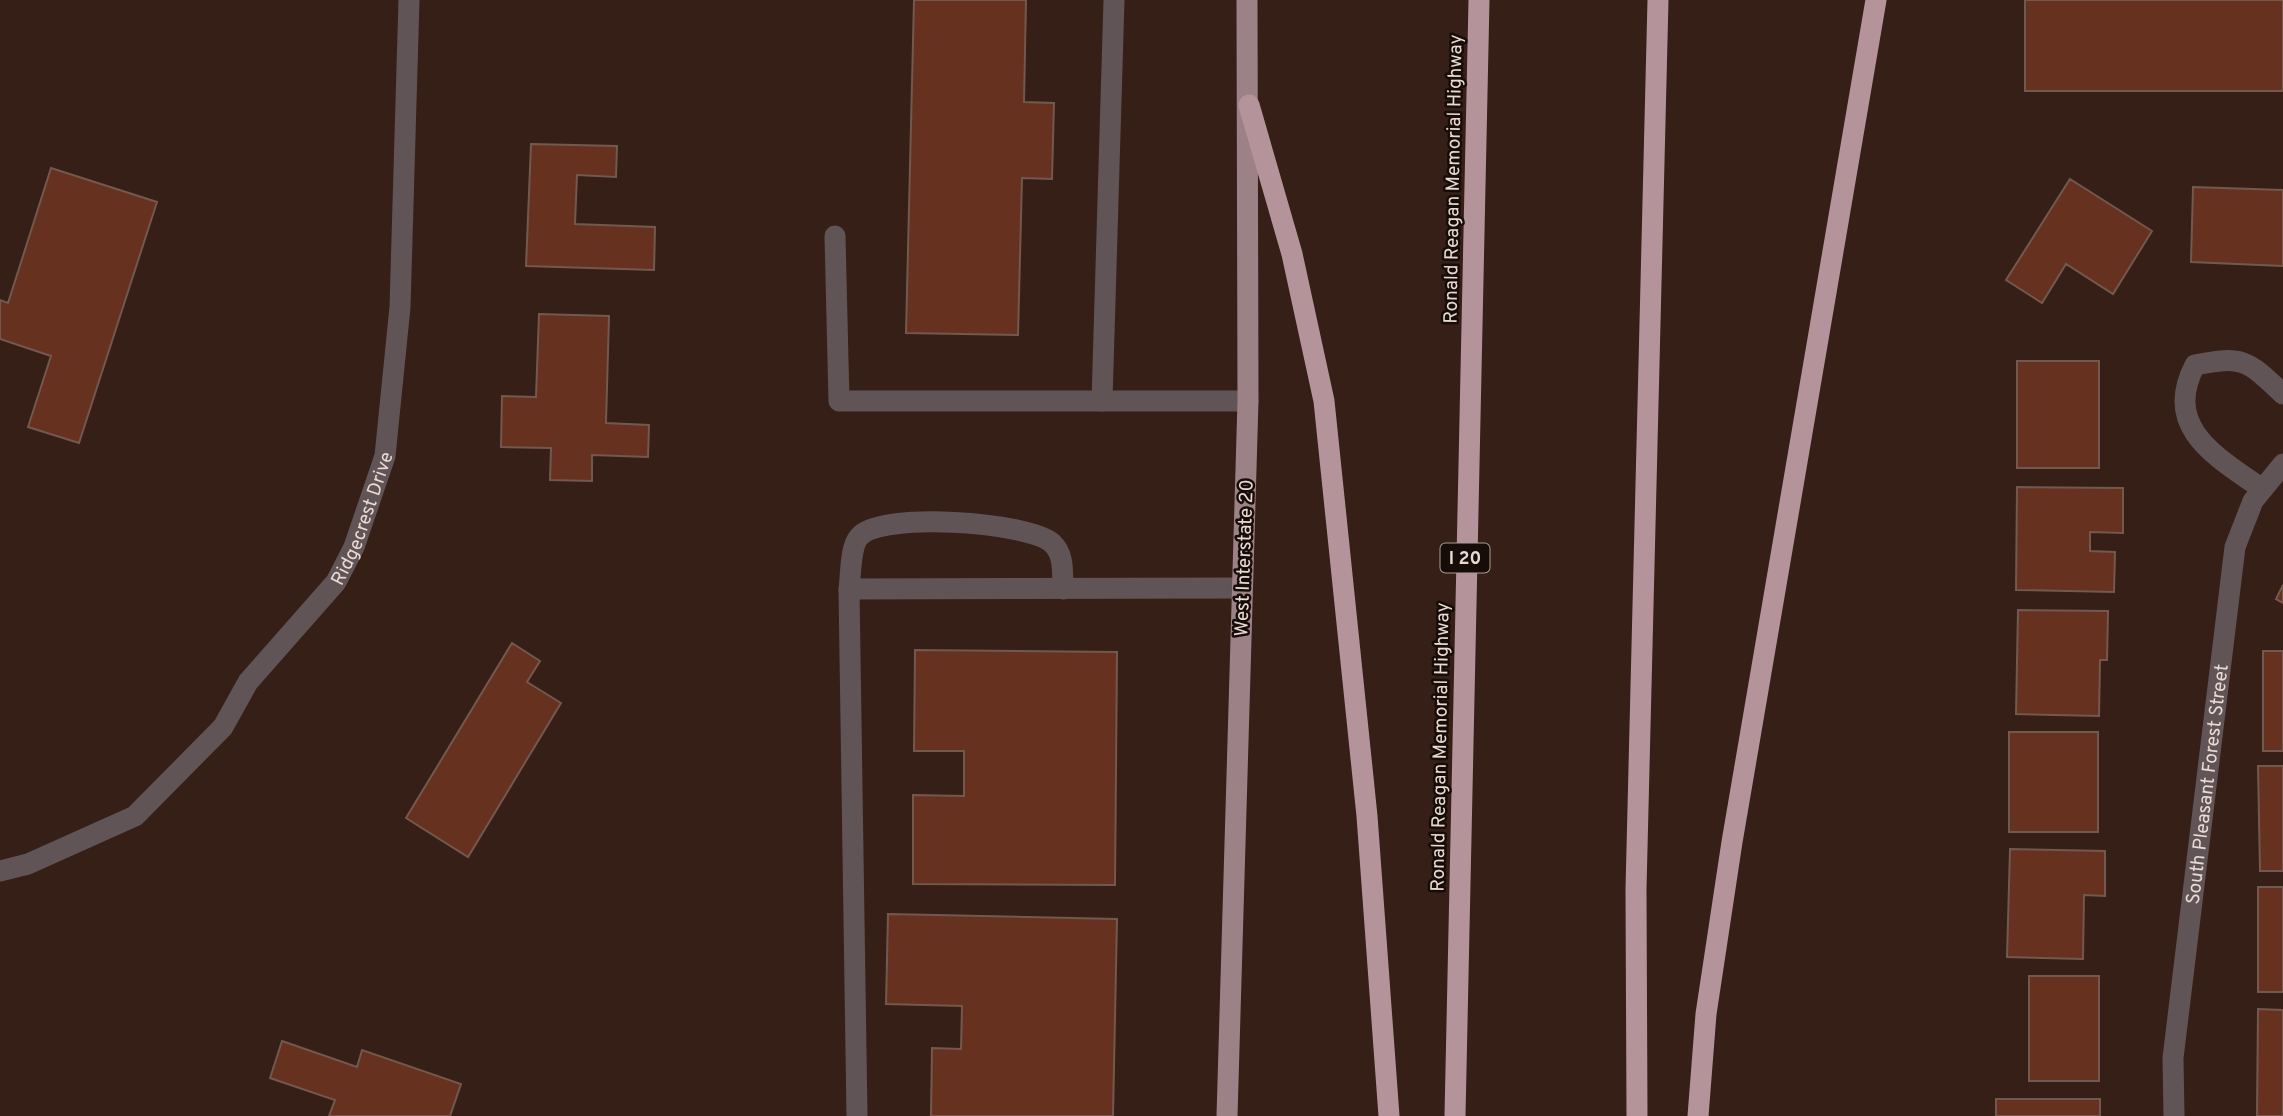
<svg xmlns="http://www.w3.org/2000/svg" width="2283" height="1116" viewBox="0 0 2283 1116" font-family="Overpass,sans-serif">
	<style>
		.building { fill: #67311f; stroke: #73584e; stroke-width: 2 }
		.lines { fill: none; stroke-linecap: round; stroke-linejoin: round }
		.minor { stroke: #615457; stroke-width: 21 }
		.major { stroke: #9c8287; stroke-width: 21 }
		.highway { stroke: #b4949a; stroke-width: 21 }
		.labels { text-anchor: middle; stroke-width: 5; stroke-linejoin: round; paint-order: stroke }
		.shield { fill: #160c08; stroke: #aa9c97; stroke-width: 2 }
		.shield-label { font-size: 18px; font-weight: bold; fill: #eadad4 }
		.street-label { font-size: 19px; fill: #eadad4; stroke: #160c08 }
	</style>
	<rect width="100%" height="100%" fill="#361f16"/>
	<path class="building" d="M914,0H1026L1024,102L1054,103L1052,179L1022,178L1018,335L906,333Z
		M2025,0H2283V91H2025Z
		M531,144L617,146L616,177L577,175L575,224L655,227L654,270L526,266Z
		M51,168L157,202L79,443L28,427L51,356L0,339V300L8,303Z
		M2070,179L2152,231L2113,294L2066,264L2042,303L2006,280Z
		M2193,187L2283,190V266L2191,262Z
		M539,314L609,316L606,423L649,425L648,457L592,455V481L550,480L551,448L501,447L502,396L536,397Z
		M2017,361H2099V468H2017Z
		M2017,487L2123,488V533L2090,532V551L2115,552L2114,592L2016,590Z
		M2283,585V603L2276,599Z
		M2018,610L2108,611L2107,660H2100L2099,716L2016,714Z
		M512,643L540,661L527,682L561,703L468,857L406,818Z
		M915,650L1117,652L1115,885L913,884V795L964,796V751H914Z
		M2263,651H2283V751H2263Z
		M2009,732H2098V832H2009Z
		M2258,766H2283V871H2260Z
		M2010,849L2105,851V896L2084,895L2083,959L2007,957Z
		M2258,887H2283V992H2258Z
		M888,914L1117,919L1113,1116H931L932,1048L961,1049L962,1006L886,1004Z
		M2029,976H2099V1081H2029Z
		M2258,1009L2283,1010V1116H2257Z
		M282,1041L357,1067L362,1050L461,1084L450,1116H329L335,1100L270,1078Z
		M1996,1099H2100V1116H1996Z"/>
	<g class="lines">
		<g class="minor">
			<path d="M1114,0L1102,401H1248"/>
			<path d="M835,236L839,401H1102"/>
			<path d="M2262,489C2217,457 2162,428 2195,365C2244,355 2248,361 2283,394"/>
			<path d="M849,589C851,575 850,547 859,537C880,511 1028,522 1052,543C1065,555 1062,573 1063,589"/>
			<path id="s1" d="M0,871L28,864L135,816L223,727L248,682L336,582L354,547L385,456L400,307L409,0"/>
			<path d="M857,1116L849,589L1242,588"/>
			<path id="s2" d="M2174,1116L2173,1058L2235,547L2253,501L2283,464"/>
		</g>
		<path class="major" d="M1227,1116L1248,401L1247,0"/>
		<path class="highway" d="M1249,105L1292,254L1324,401L1367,816L1389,1116
			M1455,1116L1479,0
			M1637,1116L1636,889L1658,0
			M1698,1116L1706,1014L1732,842L1876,0"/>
	</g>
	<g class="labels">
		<rect class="shield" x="1440.5" y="543.5" width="49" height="29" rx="5"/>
		<g class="shield-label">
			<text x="1465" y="564">I 20</text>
		</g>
		<g class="street-label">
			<text transform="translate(1452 179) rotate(-89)" y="7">Ronald Reagan Memorial Highway</text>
			<text dy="7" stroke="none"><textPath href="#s1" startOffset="525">Ridgecrest Drive</textPath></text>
			<text transform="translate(1243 558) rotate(-88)" y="7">West Interstate 20</text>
			<text transform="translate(1439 747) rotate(-89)" y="7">Ronald Reagan Memorial Highway</text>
			<text dy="7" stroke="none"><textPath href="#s2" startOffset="334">South Pleasant Forest Street</textPath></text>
		</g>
	</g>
</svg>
